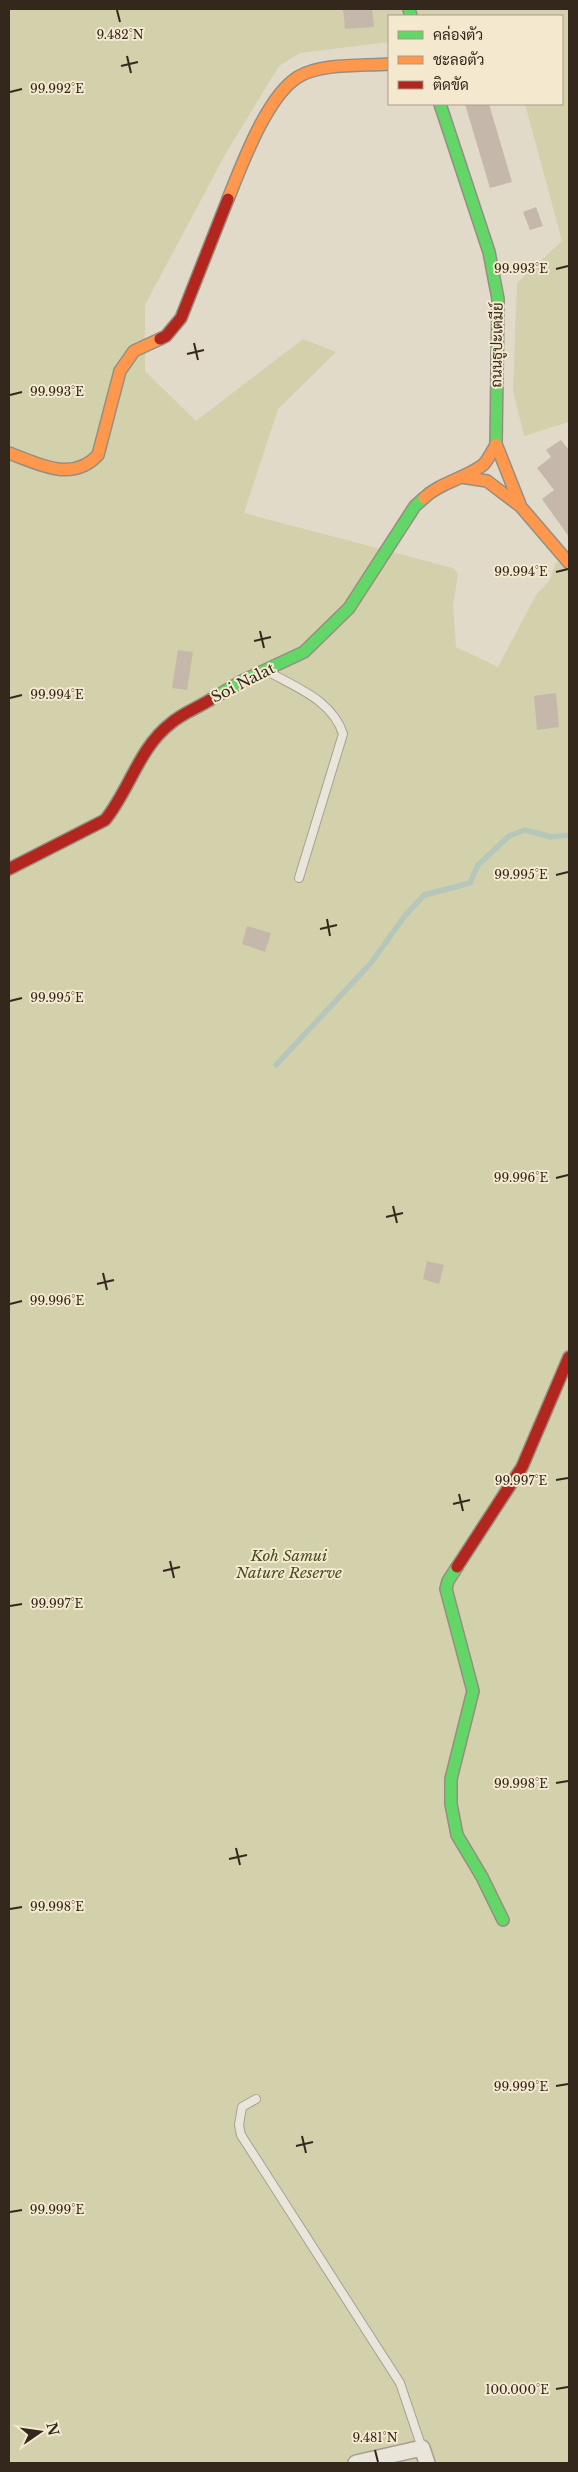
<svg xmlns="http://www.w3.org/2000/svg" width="578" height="2472" viewBox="0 0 578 2472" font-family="'Libre Baskerville',Sarabun,serif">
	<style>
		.green { fill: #d2d1ab }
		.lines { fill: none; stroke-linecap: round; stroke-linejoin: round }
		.stream { stroke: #b5c6bb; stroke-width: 5.5 }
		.building { fill: #c5b8aa }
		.lane-casing { stroke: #a79f92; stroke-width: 10 }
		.street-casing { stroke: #a79f92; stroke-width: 18 }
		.fast-casing { stroke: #968e82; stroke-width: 14 }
		.slow-casing { stroke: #968e82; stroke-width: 14 }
		.jam-casing { stroke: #968e82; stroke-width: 14 }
		.lane { stroke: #eae5db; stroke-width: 8 }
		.street { stroke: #eae5db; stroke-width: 15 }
		.fast { stroke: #63d668; stroke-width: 11 }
		.slow { stroke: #ff974d; stroke-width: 11 }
		.jam { stroke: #b3261e; stroke-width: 11 }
		.ticks { fill: none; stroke: #34271c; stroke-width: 2 }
		.labels { text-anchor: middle; stroke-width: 4; stroke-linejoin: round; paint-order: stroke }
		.street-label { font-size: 15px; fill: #34271c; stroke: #f4e9ce }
		.park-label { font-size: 15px; font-style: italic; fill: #455023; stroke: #f4e9ce }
		.ticks-label { font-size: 12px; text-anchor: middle; fill: #34271c; stroke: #f4e9ce; stroke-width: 4; stroke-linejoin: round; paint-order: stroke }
	</style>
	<rect width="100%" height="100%" fill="#e2dac8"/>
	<path class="green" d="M9,9H569V422L524,436L513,390L517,283L562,241L525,104H562V16H389V42L300,53L279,66L226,153L145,305V371L196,421L303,339L336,352L278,409L244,513L453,568L458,574L453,605L456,647L498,667L536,595L550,580L556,562L569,567V2463H9Z"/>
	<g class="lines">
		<path class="stream" d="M276,1065L371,963L404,917L424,895L470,883L478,865L509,836L525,830L551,837L569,835"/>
	</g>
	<path class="building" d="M343,9H372L374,27L345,29Z
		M465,104H489L512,182L490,188Z
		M536,207L543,226L530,230L523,212Z
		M561,440L569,450V537L542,499L554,490L537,468L551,457L546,450Z
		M178,650L193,652L187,690L172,688Z
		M556,693L559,727L537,730L534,696Z
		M247,926L271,933L265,952L242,944Z
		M427,1261L444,1265L439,1284L423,1279Z"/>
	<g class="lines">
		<defs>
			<path id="lane" d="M269,672C297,688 333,701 343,734L299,878
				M256,2099L242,2107L239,2125L241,2135L400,2383L422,2448"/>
			<path id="street" d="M356,2463L422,2448L427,2463"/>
			<path id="fast" d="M409,9L411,16
				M440,104L489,252L498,299L496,444
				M210,700L242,681L304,652L349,608L415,506L424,498
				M457,1567L448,1581L446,1589L473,1691L451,1779V1804L457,1835L482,1877L503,1920"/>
			<path id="slow" d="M228,199C242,164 267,96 298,77C320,63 363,66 389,64
				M496,444L521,507L569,563
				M9,453C39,464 72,483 98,455L120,371L134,351L160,339
				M461,477L487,481L520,506
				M424,498C441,482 464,479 483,465C488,460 492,451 496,445"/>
			<path id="jam" d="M160,339L166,336L181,318L228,199
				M9,869L105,820C129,791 139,748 170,724C181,714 197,708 210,700
				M457,1567L522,1467L569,1357"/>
		</defs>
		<use href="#lane" class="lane-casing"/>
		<use href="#street" class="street-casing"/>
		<use href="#fast" class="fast-casing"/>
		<use href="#slow" class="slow-casing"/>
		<use href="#jam" class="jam-casing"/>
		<use href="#lane" class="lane"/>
		<use href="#street" class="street"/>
		<use href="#fast" class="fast"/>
		<use href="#slow" class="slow"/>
		<use href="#jam" class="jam"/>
	</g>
	<path class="ticks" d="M117,10L120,22M127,56L131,73M121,66L138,62M10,92L22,89M556,269L568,266M194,343L198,360M187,354L204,350M10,395L22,392M556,572L568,569M260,631L264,648M254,641L271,637M10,698L22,695M556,875L568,872M327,919L330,936M320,929L337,925M10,1001L22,998M556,1178L568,1175M393,1206L397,1223M386,1217L403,1213M103,1273L107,1290M97,1284L114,1280M10,1304L22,1301M556,1480L568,1478M459,1494L463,1511M453,1504L470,1500M170,1561L174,1578M163,1571L180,1567M10,1606L22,1604M556,1783L568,1781M236,1848L240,1865M229,1859L247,1855M10,1909L22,1907M556,2086L568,2084M302,2136L306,2153M296,2146L313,2142M10,2212L22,2210M556,2389L568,2387M375,2450L378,2462"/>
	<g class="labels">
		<g class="street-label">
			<text transform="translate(497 345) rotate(-89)" y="5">ถนนธูปะเตมีย์</text>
			<text transform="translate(243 683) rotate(-27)" y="5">Soi Nalat</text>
		</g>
		<g class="park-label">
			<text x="289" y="1561">Koh Samui<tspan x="289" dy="17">Nature Reserve</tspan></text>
		</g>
	</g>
	<g class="ticks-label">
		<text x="120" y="39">9.482°N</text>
		<text x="57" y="93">99.992°E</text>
		<text x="521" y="273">99.993°E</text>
		<text x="57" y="396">99.993°E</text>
		<text x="521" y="576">99.994°E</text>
		<text x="57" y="699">99.994°E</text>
		<text x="521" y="879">99.995°E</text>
		<text x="57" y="1002">99.995°E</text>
		<text x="521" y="1182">99.996°E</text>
		<text x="57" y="1305">99.996°E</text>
		<text x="521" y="1485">99.997°E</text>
		<text x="57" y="1608">99.997°E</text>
		<text x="521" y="1788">99.998°E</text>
		<text x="57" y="1911">99.998°E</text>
		<text x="521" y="2091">99.999°E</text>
		<text x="57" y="2214">99.999°E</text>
		<text x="517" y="2394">100.000°E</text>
		<text x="375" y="2442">9.481°N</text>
	</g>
	<rect width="578" height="2472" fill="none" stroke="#34271c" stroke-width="20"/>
	<rect x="388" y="15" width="175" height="90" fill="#f4e9ce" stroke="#a79b87"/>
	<rect x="398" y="31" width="25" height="8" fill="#63d668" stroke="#a79b87"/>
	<text x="433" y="40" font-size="15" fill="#34271c">คล่องตัว</text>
	<rect x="398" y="56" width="25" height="8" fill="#ff974d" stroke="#a79b87"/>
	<text x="433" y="65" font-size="15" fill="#34271c">ชะลอตัว</text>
	<rect x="398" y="81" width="25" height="8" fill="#b3261e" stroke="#a79b87"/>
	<text x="433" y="90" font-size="15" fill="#34271c">ติดขัด</text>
	<g transform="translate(40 2432) rotate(77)" stroke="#f4e9ce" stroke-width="4" paint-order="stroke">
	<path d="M0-4L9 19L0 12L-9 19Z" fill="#34271c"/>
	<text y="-8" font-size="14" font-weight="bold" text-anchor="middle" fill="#34271c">N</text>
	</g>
</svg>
